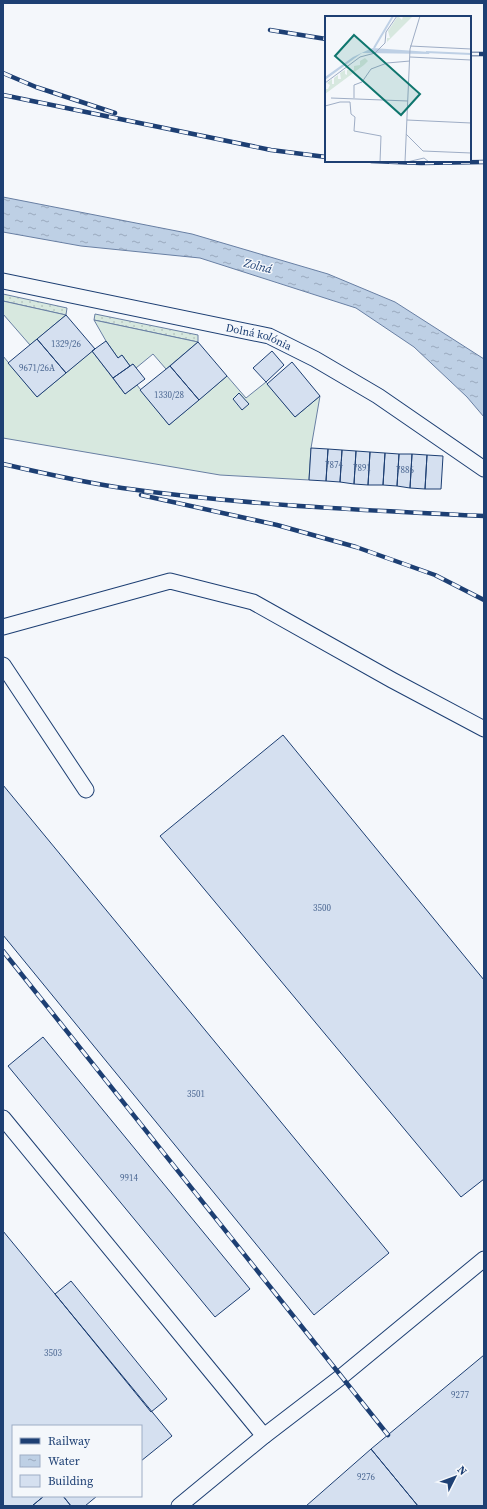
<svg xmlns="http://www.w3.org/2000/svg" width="487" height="1509" viewBox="0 0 487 1509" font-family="'Source Serif 4',serif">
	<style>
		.grass { fill: url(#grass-dots); stroke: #687fa3 }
		.garden { fill: #d7e8df; stroke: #687fa3 }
		.water { fill: url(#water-ripples); stroke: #687fa3 }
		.building { fill: #d5e0f0; stroke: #1d3f73 }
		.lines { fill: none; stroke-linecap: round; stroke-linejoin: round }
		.service-casing { stroke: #1d3f73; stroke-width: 17 }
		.service { stroke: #f4f7fb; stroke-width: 15 }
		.rail-casing { stroke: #1d3f73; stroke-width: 4.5 }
		.rail { stroke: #f4f7fb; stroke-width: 3; stroke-dasharray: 9; stroke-linecap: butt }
		.labels { text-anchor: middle; stroke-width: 3; stroke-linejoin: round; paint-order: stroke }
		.number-label { font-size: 9px; fill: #4b6792 }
		.street-label { font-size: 11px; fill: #1d3f73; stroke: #f4f7fb }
		.water-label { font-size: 12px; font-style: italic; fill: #1d3f73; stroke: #f4f7fb }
		.inset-river { fill: none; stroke: #bed0e5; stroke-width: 2 }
		.inset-road { fill: none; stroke: #9eadc5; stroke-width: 1 }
		.view { fill: #0f766e; fill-opacity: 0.15; stroke: #0f766e; stroke-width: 2 }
		.inset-edge { fill: none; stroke: #1d3f73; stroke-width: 2 }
	</style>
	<defs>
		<pattern id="grass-dots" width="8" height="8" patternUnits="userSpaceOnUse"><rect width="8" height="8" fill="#d7e8df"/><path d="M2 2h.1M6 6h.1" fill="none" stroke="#b8c8c3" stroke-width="1.8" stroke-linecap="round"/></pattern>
		<pattern id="water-ripples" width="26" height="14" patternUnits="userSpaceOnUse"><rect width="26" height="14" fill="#bed0e5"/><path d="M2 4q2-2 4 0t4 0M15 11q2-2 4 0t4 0" fill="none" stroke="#9aaabe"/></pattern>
	</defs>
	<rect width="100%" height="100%" fill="#f4f7fb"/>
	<path class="grass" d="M3,294L67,308L66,315L3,301Z
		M95,314L198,335V342L94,320Z"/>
	<path class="garden" d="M3,301L66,315L30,345L3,314Z
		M94,320L198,342L166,369L153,354L136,368L133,364L130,366L122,355L118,358L106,341Z
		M92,351L125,394L137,385L169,425L227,376L246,398L266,382L295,417L320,396L311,448L309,480L220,475L3,438V356L37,397Z"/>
	<path class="water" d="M3,197L192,234L328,274L395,302L484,359V417L467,397L414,347L356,308L200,258L81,246L3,232Z"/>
	<path class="building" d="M66,315L95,349L66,373L37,339Z
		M37,339L66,373L37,397L8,363Z
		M106,341L118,358L122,355L130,366L113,378L92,351Z
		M198,342L227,376L199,400L170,366Z
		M272,351L284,365L266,382L253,368Z
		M292,362L320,396L295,417L267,384Z
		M133,364L145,379L125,394L113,378Z
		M170,366L199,400L169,425L140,390Z
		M239,393L249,404L242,410L233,399Z
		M311,448L328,449L326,481L309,480Z
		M328,449L342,450L340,482L326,481Z
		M342,450L356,451L354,484L340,482Z
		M356,451L370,452L368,485L354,484Z
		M370,452L385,453L383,485H368Z
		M385,453L399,454L397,486L383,485Z
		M399,454H412L410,488L397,486Z
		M412,454L427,455L425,489L410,488Z
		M427,455L443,456L441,489H425Z
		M283,735L484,980V1179L461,1197L160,836Z
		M3,785L389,1253L314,1315L3,935Z
		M43,1037L250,1289L215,1317L8,1066Z
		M3,1231L172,1436L141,1461V1426H13V1496H44L32,1506H3Z
		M71,1281L167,1399L151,1412L55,1294Z
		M484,1355V1506H418L371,1449Z
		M371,1449L418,1506H306Z
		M44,1496H63L71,1506H32Z
		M63,1496H97L85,1506H71Z"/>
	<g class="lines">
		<defs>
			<g id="service">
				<path id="s1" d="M3,281L269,336L315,359L378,396L484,469"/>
				<path d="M3,627L170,581L253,602L392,680L484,729"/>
				<path d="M3,665L86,790"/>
				<path d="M3,1118L264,1436"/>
				<path d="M179,1506L264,1436L341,1377L484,1259"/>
			</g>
		</defs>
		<use href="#service" class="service-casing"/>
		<use href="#service" class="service"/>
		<defs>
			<path id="rail" d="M270,30L326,39
				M470,54H484
				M3,73L36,87L115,113
				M3,95L271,150L326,157
				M371,161L421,163L484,162
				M3,464C42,473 82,482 122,488C242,505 363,510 484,516
				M141,495L277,525L356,547L435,575L484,600
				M3,951L388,1435"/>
		</defs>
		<use href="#rail" class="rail-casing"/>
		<use href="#rail" class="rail"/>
	</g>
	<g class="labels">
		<g class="number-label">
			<text x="66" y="347">1329/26</text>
			<text x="37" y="371">9671/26A</text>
			<text x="169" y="398">1330/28</text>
			<text x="334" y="468">7874</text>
			<text x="362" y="471">7891</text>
			<text x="405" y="473">7886</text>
			<text x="322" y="911">3500</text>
			<text x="196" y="1097">3501</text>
			<text x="129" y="1181">9914</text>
			<text x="53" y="1356">3503</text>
			<text x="460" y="1398">9277</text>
			<text x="366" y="1480">9276</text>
		</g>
		<g class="street-label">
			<text dy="4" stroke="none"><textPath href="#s1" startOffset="262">Dolná kolónia</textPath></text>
		</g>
		<g class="water-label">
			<text transform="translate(258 266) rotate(14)" y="4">Zolná</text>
		</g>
	</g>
	<g transform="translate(325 16)">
		<rect width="146" height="146" fill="#f4f7fb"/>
		<path d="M73,0L77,4L78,0H88L62,26V22H65L63,15ZM40,42L43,45L39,49L0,78V73H3L5,69L2,67L7,63V68H9V62L13,59V63H16L15,57L20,54V58L22,59V54H29V50L35,49V45Z" fill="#d7e8df"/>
		<path d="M45,33L48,32L105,36L104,38L37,37L0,64V61L28,41Z" fill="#bed0e5"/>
		<path class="inset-river" d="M49,32L68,0M101,36L146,38"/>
		<path class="inset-road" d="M85,30L146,33M85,41L146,44M0,67L35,41L50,37L60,27L61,16L72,0M6,82L83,85M29,82V69L37,66L46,53L62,47L85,45M0,90L15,86H25L26,98L30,101L29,115L56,120L55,146M82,104L146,107M81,118L98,135L146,137M80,146L85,33L95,0M82,146L99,142L104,146M128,146H146"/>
		<path class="view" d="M29,19L95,78L76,99L10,40Z"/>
		<rect width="146" height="146" class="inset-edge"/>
	</g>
	<rect width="487" height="1509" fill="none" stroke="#1d3f73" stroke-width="8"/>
	<rect x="12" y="1425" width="130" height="72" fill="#f4f7fb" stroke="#9eadc5"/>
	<rect x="20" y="1438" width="20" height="6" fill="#1d3f73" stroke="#9eadc5"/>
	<text x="48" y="1445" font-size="12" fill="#1d3f73">Railway</text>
	<rect x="20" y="1455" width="20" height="12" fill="url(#water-ripples)" stroke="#9eadc5"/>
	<text x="48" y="1465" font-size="12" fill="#1d3f73">Water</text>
	<rect x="20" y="1475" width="20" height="12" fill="#d5e0f0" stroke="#9eadc5"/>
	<text x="48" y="1485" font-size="12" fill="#1d3f73">Building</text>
	<g transform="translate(455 1477) rotate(48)" stroke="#f4f7fb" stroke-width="3" paint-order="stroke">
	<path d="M0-3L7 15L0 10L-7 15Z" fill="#1d3f73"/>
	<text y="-6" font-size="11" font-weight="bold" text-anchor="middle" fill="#1d3f73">N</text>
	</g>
</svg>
